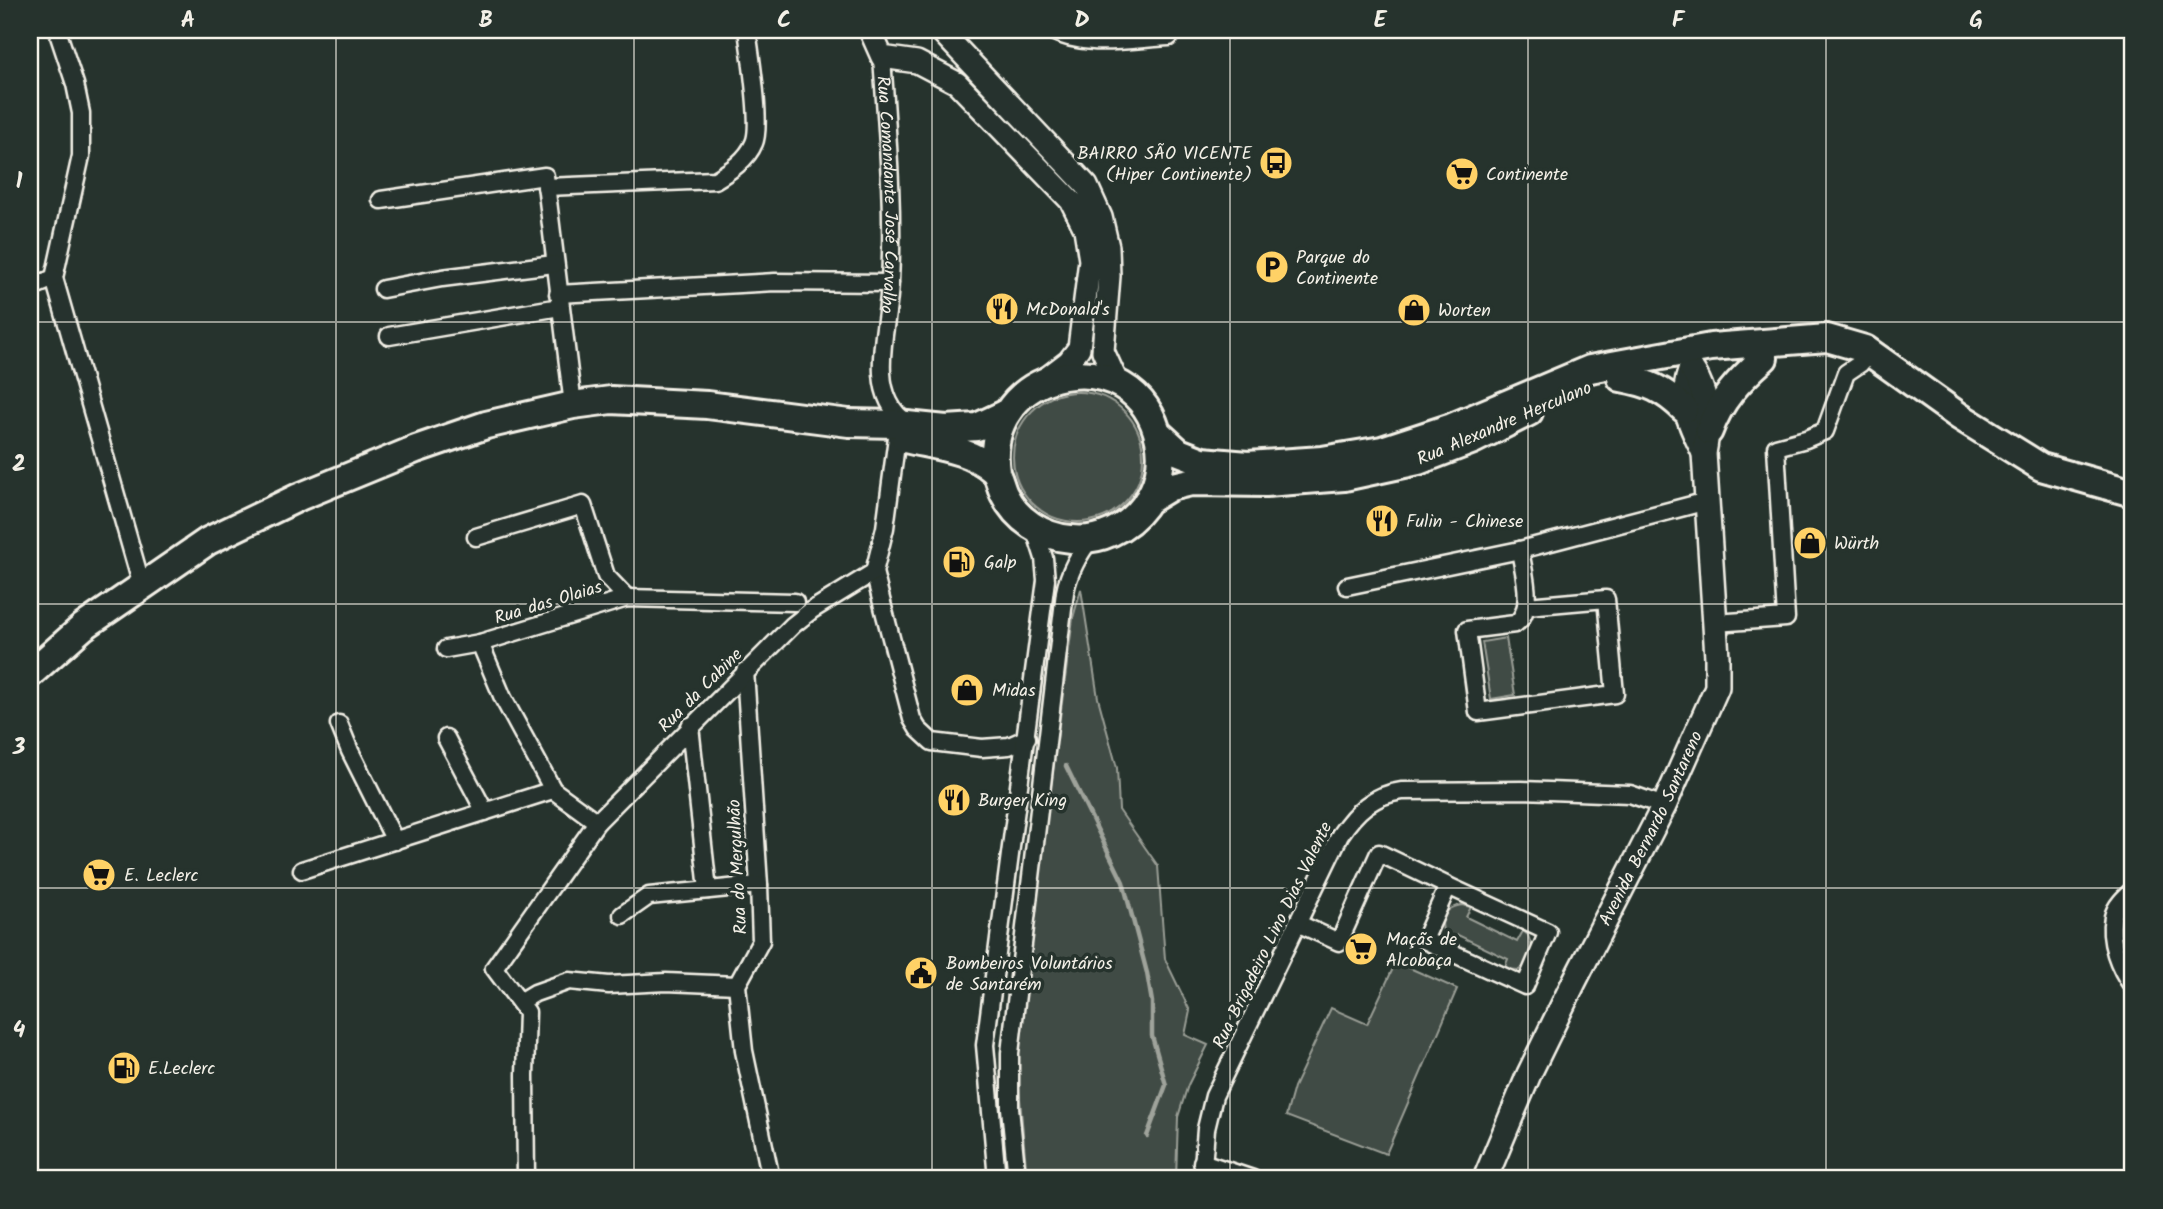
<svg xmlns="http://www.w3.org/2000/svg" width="2163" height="1209" viewBox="0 0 2163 1209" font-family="Kalam,sans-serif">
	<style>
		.green { fill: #414b45; stroke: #9a9e96; stroke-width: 2 }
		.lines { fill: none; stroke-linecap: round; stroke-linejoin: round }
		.stream { stroke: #9fa39b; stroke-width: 4.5 }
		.minor-casing { stroke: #f4f1e8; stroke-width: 21 }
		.tertiary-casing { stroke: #f4f1e8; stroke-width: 26 }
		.secondary-casing { stroke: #f4f1e8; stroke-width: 28 }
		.primary-casing { stroke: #f4f1e8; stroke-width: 32 }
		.minor { stroke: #26332d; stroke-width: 16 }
		.tertiary { stroke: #26332d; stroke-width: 21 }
		.secondary { stroke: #26332d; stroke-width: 23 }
		.primary { stroke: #26332d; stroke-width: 26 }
		.grid { fill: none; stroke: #f4f1e8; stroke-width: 2; stroke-opacity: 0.55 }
		.labels { text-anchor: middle; stroke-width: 7; stroke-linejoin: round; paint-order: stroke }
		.poi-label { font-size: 18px; fill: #f4f1e8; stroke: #26332d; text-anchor: start }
		.street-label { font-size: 18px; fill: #f4f1e8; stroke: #26332d }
		.neatline { fill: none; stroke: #f4f1e8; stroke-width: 2.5 }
		.grid-label { font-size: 23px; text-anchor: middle; font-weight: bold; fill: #f4f1e8 }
	</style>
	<rect width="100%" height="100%" fill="#26332d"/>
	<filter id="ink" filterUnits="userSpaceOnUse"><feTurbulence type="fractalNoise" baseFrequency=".0143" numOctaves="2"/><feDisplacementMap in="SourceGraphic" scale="14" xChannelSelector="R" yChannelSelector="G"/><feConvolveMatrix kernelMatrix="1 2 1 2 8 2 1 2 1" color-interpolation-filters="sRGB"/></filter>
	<g filter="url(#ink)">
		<path class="green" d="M1013 457a65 65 0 1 1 130 0a65 65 0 1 1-130 0Z
			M1081,589L1098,698L1117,768L1119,810L1158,866L1165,959L1190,1011L1185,1035L1208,1045L1188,1085L1178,1117L1176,1179H1027L1016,1053L1073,618Z
			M1506,638L1515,695L1491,699L1482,642Z
			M1462,905L1471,907L1466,917L1517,942L1523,931L1528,935L1533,951L1527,964L1519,970L1504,969L1508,959L1458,935L1453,945C1436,931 1439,908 1462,905Z
			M1396,962L1457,989L1386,1154L1286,1116L1294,1087L1331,1008L1367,1024Z"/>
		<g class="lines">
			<path class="stream" d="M1066,766L1123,882L1147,973L1152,1002V1036L1166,1085L1147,1136"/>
			<defs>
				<g id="minor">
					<path d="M57,30L75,84L81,113V156L54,278L142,586"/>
					<path d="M1050,30C1086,49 1130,39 1169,37L1176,30"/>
					<path id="s1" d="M882,57C887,132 894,207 890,282C889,312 880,344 882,373C883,393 891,413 908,423"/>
					<path d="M546,187L715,180C730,171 747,160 754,143C762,126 750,52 747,30"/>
					<path d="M381,200L545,176L573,405"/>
					<path d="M30,288L54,278"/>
					<path d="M383,289L442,278L554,264"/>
					<path d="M558,294L775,282L890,283"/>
					<path d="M389,336L560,307"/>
					<path d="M476,537L583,505L606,576L627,598"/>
					<path d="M1520,550C1523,571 1536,610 1515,624L1467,630L1478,712L1615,694L1606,599L1527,606"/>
					<path d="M874,572L912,719L918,729L932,742L982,748L1009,746L1027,738"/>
					<path d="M1347,586L1520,550L1707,501"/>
					<path d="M1715,623L1786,618L1776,447L1806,439L1825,431L1846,373L1861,363"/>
					<path d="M480,643L503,698L553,790L597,822"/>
					<path d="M446,649L480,643L627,598L795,602"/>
					<path d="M745,671L759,885L761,941L737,985L744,1051L771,1179"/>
					<path d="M339,724L350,751L395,841"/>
					<path d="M690,726L708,890"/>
					<path d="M446,738L485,812"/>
					<path d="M302,870L553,790"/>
					<path d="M1448,886L1548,932L1525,986L1424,940Z"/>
					<path d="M2133,890C2125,897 2115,906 2113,917C2108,941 2119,968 2133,987"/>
					<path d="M622,915L649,896L759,885"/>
					<path d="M1297,923L1339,942L1379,853L1448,886"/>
					<path d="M520,1002L535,993L569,981L609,985L666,982L737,985"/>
					<path d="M1202,1162L1253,1179"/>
					<path d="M526,1179L525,1075L527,1012L494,968L597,822L793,625L812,610L874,572L885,528L897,437"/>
					<path d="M997,1179L985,1045L1046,580L1044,558L1034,527"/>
					<path d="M1017,1179L1010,1108V1053L1065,592C1069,571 1079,555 1091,538"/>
					<path d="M1202,1179L1206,1129L1214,1096L1340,835C1356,811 1373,795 1402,791L1522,790L1630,794L1664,806"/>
				</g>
				<path id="tertiary" d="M870,30L882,57L917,62L957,83L1071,201L1085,229L1090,260L1079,348L1069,361L1044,380
					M940,30L1087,186L1101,217L1108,247L1109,276L1103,351L1118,384"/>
				<g id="secondary">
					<path d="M1691,368C1678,404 1689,421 1704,453"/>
					<path id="s2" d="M1485,1179L1529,1074L1574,982L1664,806L1717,687V657L1704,453C1710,423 1709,394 1691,368"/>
				</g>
				<path id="primary" d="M1621,378C1649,383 1663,389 1684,409
					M1709,431C1720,400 1739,380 1764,358
					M1157,432L1179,452L1202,461L1248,465L1322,460L1382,450L1452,427L1590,369L1711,347L1827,338L1865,349L1959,416L2041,467L2133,493
					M905,439C934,446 970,449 993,470C999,475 1000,486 1004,494C1016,519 1042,537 1071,539C1099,542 1127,529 1144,506C1158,487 1164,463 1159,440C1137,335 980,364 996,472
					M1147,501L1170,487L1191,482L1266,483L1344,477L1418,461L1473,440L1529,412
					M30,674L83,627L208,541L299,497L416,449L486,425L573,405L611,400L707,405L849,423L897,424L946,429L977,427L1007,413"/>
			</defs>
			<use href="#minor" class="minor-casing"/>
			<use href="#tertiary" class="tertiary-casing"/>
			<use href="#secondary" class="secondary-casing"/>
			<use href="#primary" class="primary-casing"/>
			<use href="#minor" class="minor"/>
			<use href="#tertiary" class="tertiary"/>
			<use href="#secondary" class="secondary"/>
			<use href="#primary" class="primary"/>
		</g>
	</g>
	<path class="grid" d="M336,30V1179M634,30V1179M932,30V1179M1230,30V1179M1528,30V1179M1826,30V1179M30,322H2133M30,604H2133M30,888H2133"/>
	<defs>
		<symbol id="bus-disc" viewBox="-11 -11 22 22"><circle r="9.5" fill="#ffd166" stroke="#26332d"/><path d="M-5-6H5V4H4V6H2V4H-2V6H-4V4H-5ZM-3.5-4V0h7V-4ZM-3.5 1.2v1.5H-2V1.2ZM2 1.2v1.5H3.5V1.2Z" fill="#111"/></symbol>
		<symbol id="supermarket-disc" viewBox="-11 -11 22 22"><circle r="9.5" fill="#ffd166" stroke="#26332d"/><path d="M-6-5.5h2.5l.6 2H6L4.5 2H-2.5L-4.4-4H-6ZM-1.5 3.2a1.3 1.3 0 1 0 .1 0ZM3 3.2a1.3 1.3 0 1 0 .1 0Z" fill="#111"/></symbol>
		<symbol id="parking-disc" viewBox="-11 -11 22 22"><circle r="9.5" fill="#ffd166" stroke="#26332d"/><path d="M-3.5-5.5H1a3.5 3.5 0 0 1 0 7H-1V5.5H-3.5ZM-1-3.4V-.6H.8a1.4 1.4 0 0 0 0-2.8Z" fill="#111"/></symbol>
		<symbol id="restaurant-disc" viewBox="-11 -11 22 22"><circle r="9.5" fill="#ffd166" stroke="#26332d"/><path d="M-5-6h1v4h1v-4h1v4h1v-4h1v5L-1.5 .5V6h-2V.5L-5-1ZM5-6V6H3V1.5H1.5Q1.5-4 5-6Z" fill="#111"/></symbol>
		<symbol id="shop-disc" viewBox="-11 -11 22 22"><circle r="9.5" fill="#ffd166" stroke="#26332d"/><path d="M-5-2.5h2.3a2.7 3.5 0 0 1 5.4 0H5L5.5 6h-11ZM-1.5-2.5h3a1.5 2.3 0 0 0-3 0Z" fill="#111"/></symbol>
		<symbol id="fuel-disc" viewBox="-11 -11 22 22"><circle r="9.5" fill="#ffd166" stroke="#26332d"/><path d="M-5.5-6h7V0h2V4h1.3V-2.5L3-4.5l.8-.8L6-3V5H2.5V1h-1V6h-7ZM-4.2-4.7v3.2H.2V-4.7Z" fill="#111"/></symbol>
		<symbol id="civic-disc" viewBox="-11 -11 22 22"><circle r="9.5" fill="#ffd166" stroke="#26332d"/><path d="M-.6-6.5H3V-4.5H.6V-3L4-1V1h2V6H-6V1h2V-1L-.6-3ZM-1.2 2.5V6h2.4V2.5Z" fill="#111"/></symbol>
	</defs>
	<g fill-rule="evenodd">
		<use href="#bus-disc" x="1257" y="144" width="38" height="38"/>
		<use href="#supermarket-disc" x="1443" y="155" width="38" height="38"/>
		<use href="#parking-disc" x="1253" y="248" width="38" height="38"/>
		<use href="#restaurant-disc" x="983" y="290" width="38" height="38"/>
		<use href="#shop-disc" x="1395" y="291" width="38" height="38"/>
		<use href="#restaurant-disc" x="1363" y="502" width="38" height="38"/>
		<use href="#shop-disc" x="1791" y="524" width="38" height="38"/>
		<use href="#fuel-disc" x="940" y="543" width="38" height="38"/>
		<use href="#shop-disc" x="948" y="671" width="38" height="38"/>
		<use href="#restaurant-disc" x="935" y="781" width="38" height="38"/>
		<use href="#supermarket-disc" x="80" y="856" width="38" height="38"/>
		<use href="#supermarket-disc" x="1342" y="930" width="38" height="38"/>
		<use href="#civic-disc" x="902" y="954" width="38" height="38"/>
		<use href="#fuel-disc" x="105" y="1049" width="38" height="38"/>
	</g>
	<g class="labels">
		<g class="poi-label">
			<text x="1252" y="159" text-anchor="end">BAIRRO SÃO VICENTE<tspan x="1252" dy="21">(Hiper Continente)</tspan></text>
			<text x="1486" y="180">Continente</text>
			<text x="1296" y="263">Parque do<tspan x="1296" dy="21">Continente</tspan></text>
			<text x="1026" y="315">McDonald's</text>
			<text x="1438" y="316">Worten</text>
			<text x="1406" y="527">Fulin - Chinese</text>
			<text x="1834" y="549">Würth</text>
			<text x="984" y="568">Galp</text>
			<text x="992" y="696">Midas</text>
			<text x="978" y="806">Burger King</text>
			<text x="124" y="881">E. Leclerc</text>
			<text x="1386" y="945">Maçãs de<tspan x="1386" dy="21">Alcobaça</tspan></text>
			<text x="946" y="969">Bombeiros Voluntários<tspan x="946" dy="21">de Santarém</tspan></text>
			<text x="148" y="1074">E.Leclerc</text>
		</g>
		<g class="street-label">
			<text dy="6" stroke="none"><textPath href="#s1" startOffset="138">Rua Comandante José Carvalho</textPath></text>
			<text transform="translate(1504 423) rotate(-23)" y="6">Rua Alexandre Herculano</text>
			<text transform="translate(548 602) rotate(-17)" y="6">Rua das Olaias</text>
			<text transform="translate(700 690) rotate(-45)" y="6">Rua da Cabine</text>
			<text dy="6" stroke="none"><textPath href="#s2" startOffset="388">Avenida Bernardo Santareno</textPath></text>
			<text transform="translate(737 867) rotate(-93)" y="6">Rua do Mergulhão</text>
			<text transform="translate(1272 935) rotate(-64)" y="6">Rua Brigadeiro Lino Dias Valente</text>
		</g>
	</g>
	<rect width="2163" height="1209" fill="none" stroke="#26332d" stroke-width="77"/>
	<rect x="38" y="38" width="2086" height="1132" class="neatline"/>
	<g class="grid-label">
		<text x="188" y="27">A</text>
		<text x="486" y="27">B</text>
		<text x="784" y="27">C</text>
		<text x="1082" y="27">D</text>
		<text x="1380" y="27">E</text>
		<text x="1678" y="27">F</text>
		<text x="1976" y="27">G</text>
		<text x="19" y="188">1</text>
		<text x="19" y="471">2</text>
		<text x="19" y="754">3</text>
		<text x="19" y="1037">4</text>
	</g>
</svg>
